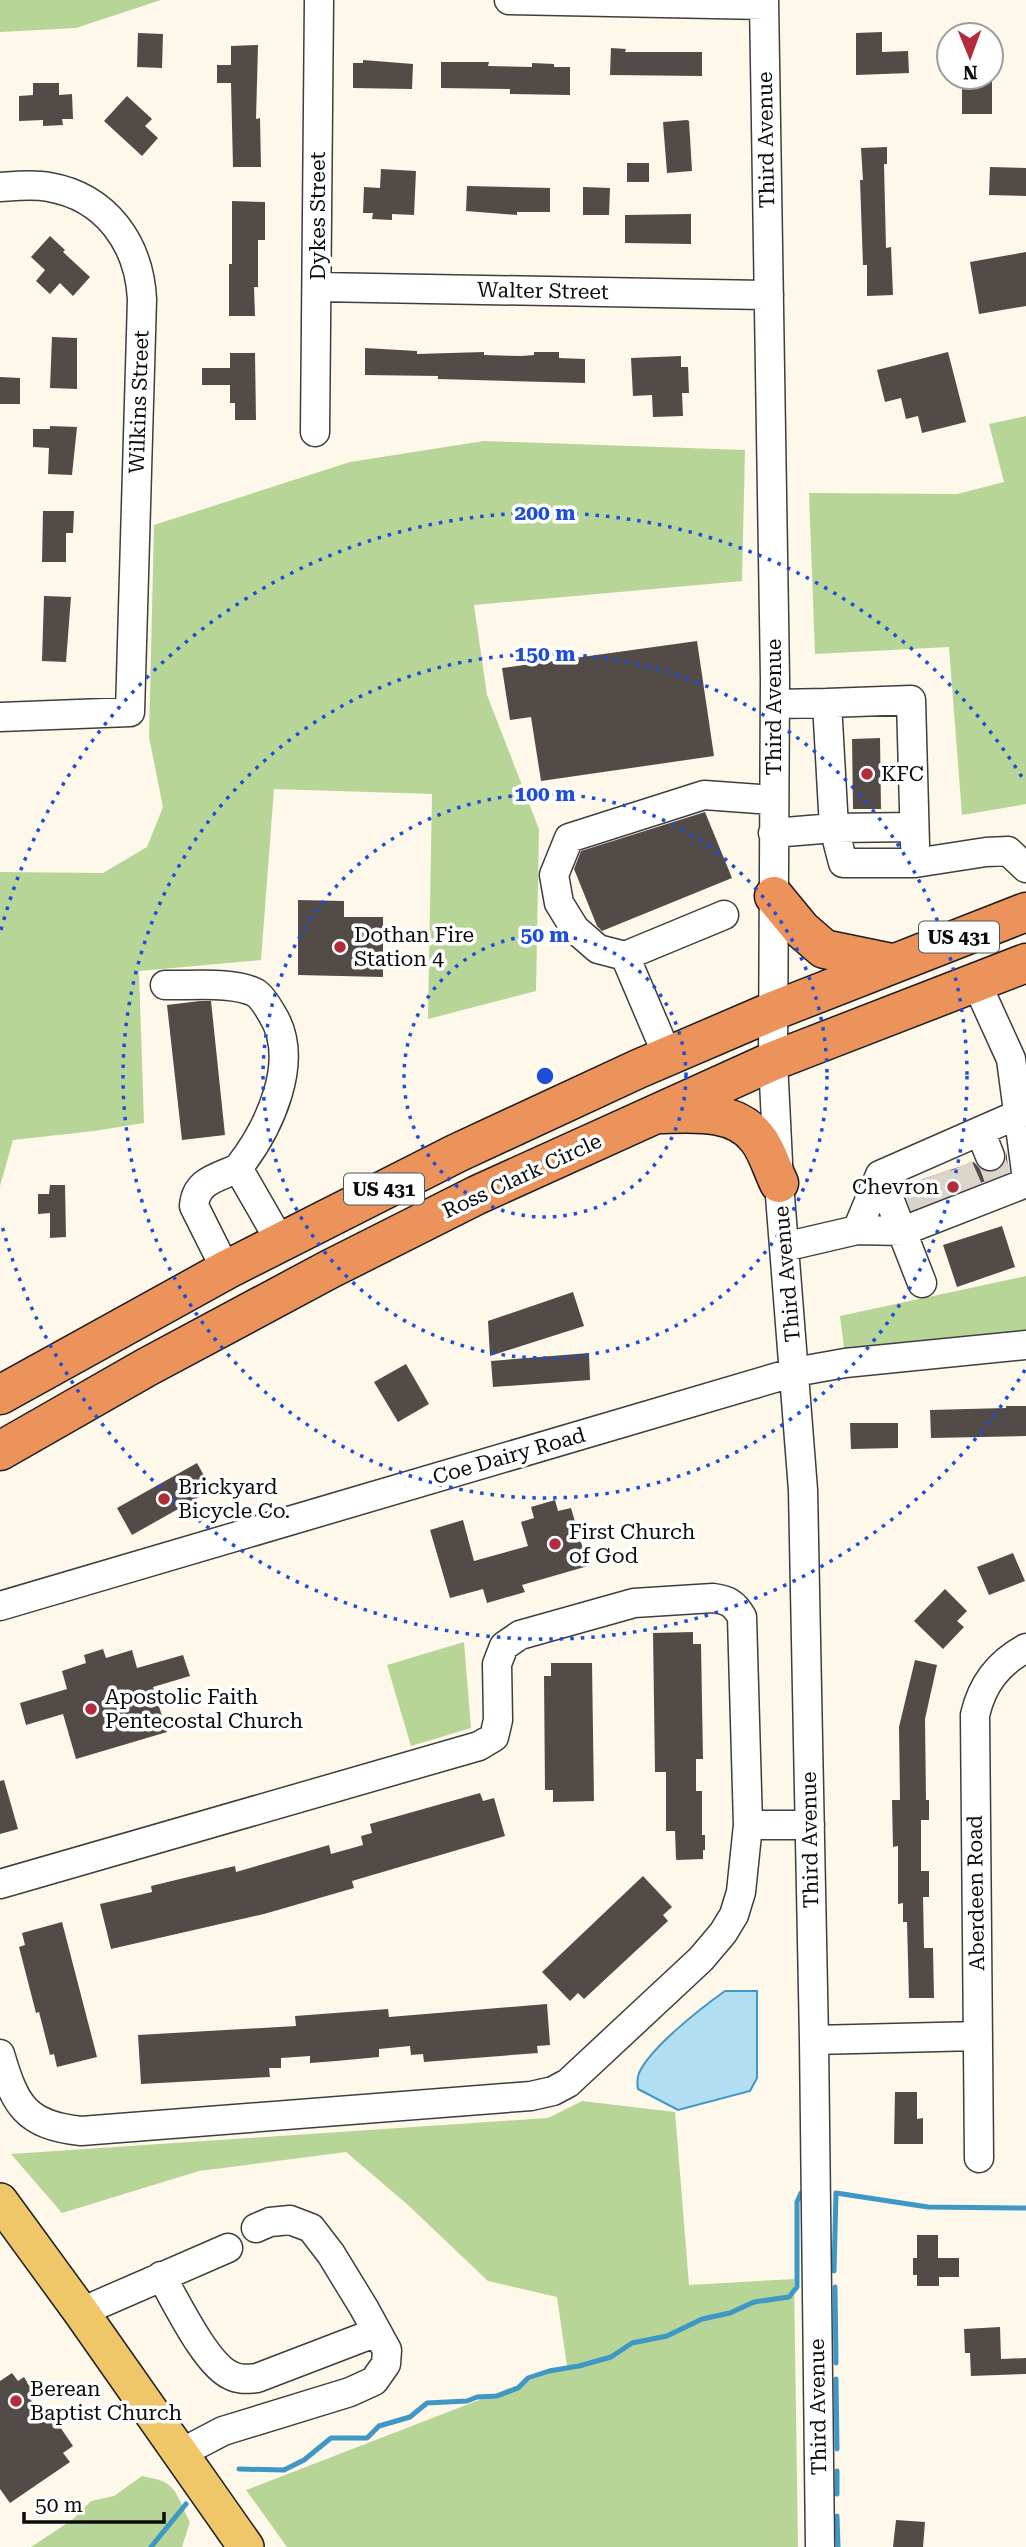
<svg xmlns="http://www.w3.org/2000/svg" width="1026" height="2547" viewBox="0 0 1026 2547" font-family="'Roboto Serif',serif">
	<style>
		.forest { fill: #b7d597 }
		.water { fill: #b2def1; stroke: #3e97c4; stroke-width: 2 }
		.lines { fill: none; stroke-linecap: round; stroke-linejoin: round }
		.stream { stroke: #3e97c4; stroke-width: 5 }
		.building { fill: #534b48 }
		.minor-tunnel { stroke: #dad4c9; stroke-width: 28; stroke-dasharray: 28 14; stroke-linecap: butt }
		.minor-casing { stroke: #3e3e3e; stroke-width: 31 }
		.major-casing { stroke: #1c1c1c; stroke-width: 38 }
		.highway-casing { stroke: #1c1c1c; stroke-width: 41 }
		.minor { stroke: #fff; stroke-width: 28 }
		.major { stroke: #efc668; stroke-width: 35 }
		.highway { stroke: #eb935b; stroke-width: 38 }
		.ring { fill: none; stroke: #1d4ed8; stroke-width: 3.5; stroke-dasharray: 3.5 7 }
		.poi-dot { fill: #b12d3c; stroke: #fff; stroke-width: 2.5 }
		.labels { text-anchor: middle; stroke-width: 7; stroke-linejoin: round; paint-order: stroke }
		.shield { fill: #fff; stroke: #545454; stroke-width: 2 }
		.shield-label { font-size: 19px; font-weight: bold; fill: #0b0b0b }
		.street-label { font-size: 21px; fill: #0b0b0b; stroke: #fff }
		.poi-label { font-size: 21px; fill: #0b0b0b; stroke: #fff; text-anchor: start }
		.centre { fill: #1d4ed8; stroke: #fff; stroke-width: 3.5 }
		.ring-label { font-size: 21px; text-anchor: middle; font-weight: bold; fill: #1d4ed8; stroke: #fff; stroke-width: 7; stroke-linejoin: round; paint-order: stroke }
	</style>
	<rect width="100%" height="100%" fill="#fef8ea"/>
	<path class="forest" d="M0,0H161L76,28L0,32Z
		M1026,416V804L962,815L949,647L815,654L809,493L957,494L1004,482L989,424Z
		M484,441L745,450L742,581L474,605L487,695L539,829L536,991L428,1019L432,794L274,789L261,960L139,971L144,1123L94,1131L13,1140L0,1186V872L103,873L147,847L163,807L149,737L154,525L350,462Z
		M1026,1276V1333L845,1355L840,1316Z
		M464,1642L471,1728L411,1746L387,1665Z
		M582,2101L675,2112L689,2285L794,2279L798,2547H287L246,2490L567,2366L557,2297L488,2281L408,2205L346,2152L199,2171L62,2213L11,2154L548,2118Z
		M142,2476C178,2482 174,2491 190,2522L182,2547H31L72,2520L91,2501L114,2496Z"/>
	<path class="water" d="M725,1991H757V2078L750,2091L678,2110L638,2089C637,2083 637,2078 639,2073C651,2047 701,2008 725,1991Z"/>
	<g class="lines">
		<path class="stream" d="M834,2271L836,2193L928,2207L1026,2208
			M835,2287L836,2363
			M836,2379L837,2449
			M239,2469L284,2470L304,2460L331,2438H367L379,2426L410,2417L427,2403L467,2401L477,2397L497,2396L518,2388L528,2378L549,2371L579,2366L611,2357L632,2343L667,2336L702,2319L730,2313L754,2302L789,2297L797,2287V2202L801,2193
			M837,2471V2494
			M837,2516L838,2547
			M151,2547L186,2504"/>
	</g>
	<path class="building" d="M882,32V52L908,51L909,73L856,75V33Z
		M138,33L163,34L162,68L137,67Z
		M258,45L256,119L260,118L261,167H233L231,83H217V65H231V46Z
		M611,48L626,49L625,52H702V76L610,75Z
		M363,60L413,64L412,89L353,88V63H363Z
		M441,62H489L488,66L532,67V63L554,64V67H570V95L510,94V89L441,88Z
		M962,77H992V114H962Z
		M33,83H59V95L72,94L73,119H62L63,125L43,126V120L19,121V96L33,95Z
		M127,96L152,119L145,126L158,138L142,156L104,121Z
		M687,120L689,121L692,171L667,173L663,122Z
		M887,147V164H884L886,248L891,247L893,295L867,296V265H863L860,180H863L861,148Z
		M627,163H649V182H627Z
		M990,167L1026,168V196L989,195Z
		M381,169L416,171L414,215L392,214V220L372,219L373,213H363L364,187L380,188Z
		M467,186L550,188V212H517V215L466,211Z
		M583,187L610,188L609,215H583Z
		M232,201L265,202V240H258V287H254L255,316H229V264H232Z
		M691,214V244L625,243V215Z
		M50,236L65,250L63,252L90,277L73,296L60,283L50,294L36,281L45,270L31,257Z
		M1026,252V306L979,314L970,262Z
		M52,337L77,338V389L50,388Z
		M365,348L417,351V354L484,352V355L522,356L534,355V352H559V358L585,359V383L438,379V376L365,375Z
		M948,352L966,422L922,433L918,416L906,419L901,398L885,402L877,370Z
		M230,353H255L256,420H235V403H230V385H202V368H230Z
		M681,356V367H688L689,393H682L683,416L653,417L652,395L633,396L631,358Z
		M0,377L20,378V404H0Z
		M50,426L77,427L72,475L48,474L49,448L33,447V429H50Z
		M43,511H74L73,533H66V562H42Z
		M44,596L71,597L66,662L42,661Z
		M697,641L714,756L541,781L531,717L510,720L502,668Z
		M880,738L881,809H853L852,739Z
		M705,812L732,878L602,931L597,926L574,869L581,851Z
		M298,900L344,901V917H383V977L298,975Z
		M200,1001H211L225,1135L182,1140L167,1005Z
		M1006,1151L1009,1172L911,1210L902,1186L974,1162L980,1169L987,1172H996L1003,1166L1006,1159Z
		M50,1185H65L66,1237L50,1238V1213L38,1214V1194H49Z
		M1002,1226L1015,1267L957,1287L943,1245Z
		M573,1292L584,1326L490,1356L488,1321Z
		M589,1353L590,1380L493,1387L491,1361Z
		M406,1364L429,1404L398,1422L374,1382Z
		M1006,1406H1026V1436L931,1438L930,1410L1006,1408Z
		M850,1423H898V1448L851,1449Z
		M197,1463L212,1490L132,1535L117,1508Z
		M555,1500L558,1511L571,1508L588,1566L522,1585L525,1592L487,1603L483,1589L450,1598L430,1530L463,1520L474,1561L528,1546L521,1522L534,1518L531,1507Z
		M1013,1553L1025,1581L989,1595L977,1567Z
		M945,1589L967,1611L957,1621L964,1627L943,1649L914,1621Z
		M693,1632V1644H701L703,1759H696V1791H702V1835H705V1850H703V1859L677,1860L676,1859L675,1831H666V1772H655L653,1633Z
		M103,1649L106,1658L132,1650L137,1668L183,1655L190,1676L153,1687L167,1732L76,1759L63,1714L26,1725L20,1703L67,1689L62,1671L86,1663L84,1655Z
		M915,1660L937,1665L925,1719L926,1800H929V1820H921V1871H929V1897H923L924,1948H933L934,1998H909L907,1922H903V1903L898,1904V1846L893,1847L892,1800H900L899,1727Z
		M551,1663H592L594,1801L553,1802V1790H545L544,1676H551Z
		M4,1780L18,1829L0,1834V1781Z
		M480,1793L483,1801L494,1798L505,1836L352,1881L354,1888L264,1914L111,1949L100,1904L152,1892L151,1886L180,1879L235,1866L236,1872L329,1845L331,1854L363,1845L361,1836L372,1833L370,1824Z
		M643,1876L672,1907L663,1915L668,1921L584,1999L578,1993L570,2001L542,1972Z
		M62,1922L97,2057L57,2067L54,2054L50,2055L39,2012L36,2013L19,1947L25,1945L22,1933Z
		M547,2004L550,2045L537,2046L538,2053L424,2062L423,2054L411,2055L410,2046L379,2049V2057L336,2061L310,2063V2056L281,2058V2068H269L270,2077L141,2084L138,2035L296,2026L295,2016L388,2009L389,2017Z
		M895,2092H917V2119L923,2118V2144H894Z
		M917,2235H938V2258H959V2277H939V2286H917V2275H913V2258H917Z
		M1000,2327L1001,2359L1026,2358V2374L971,2376L970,2353H965L964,2329Z
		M12,2373L18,2381L24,2377L34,2393L29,2397L44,2420L56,2421L73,2446L63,2453L70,2462L10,2503L0,2489V2381Z
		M896,2520L925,2522L923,2547H893Z"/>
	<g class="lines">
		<path class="minor-tunnel" d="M990,1156L1000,1183
			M959,1167L970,1192
			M937,1174L947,1200
			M915,1182L925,1208"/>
		<defs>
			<path id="minor" d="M509,0L764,5
				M764,0L775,679L773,1061L779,1183L803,1490L814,2040L820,2547
				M0,187C16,186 33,184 49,187C106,197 139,243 142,299L130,712L0,717
				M318,287L769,295
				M315,432L319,0
				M827,703L911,700L915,845
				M775,704L827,703L834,828L914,827
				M773,833L834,828L843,863H915L986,852L1008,851L1026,868
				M625,956L598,949L575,929L559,903L554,875L569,838L704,795L773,800
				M976,982L1011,1059L1026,1172
				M165,985C190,986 234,981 256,993C263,998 268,1007 272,1014C302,1061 268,1130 238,1168
				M668,1057L625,956L724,915
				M980,1131L990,1156
				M880,1175L922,1283
				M857,1230L880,1175L1019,1114
				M784,1247L857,1230L903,1231L1026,1183
				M226,1270L194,1206C196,1180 218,1178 238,1168L280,1241
				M0,1606L795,1372L845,1363L1026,1345
				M748,1825H810
				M0,1884L479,1746L494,1737L498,1720L497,1664L504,1646L520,1635L634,1603L713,1598C728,1600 734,1603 742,1617L748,1825L741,1892L734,1915L723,1933L701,1959L568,2083L553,2091L531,2096L81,2131C25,2125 15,2105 0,2054
				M814,2040L978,2036
				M979,2158L975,1715C982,1684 998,1663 1026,1648
				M161,2276C176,2301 205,2363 230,2375C239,2380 247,2379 257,2378L377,2332
				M81,2312L228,2248
				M181,2453L223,2431L350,2392L374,2381L386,2364L387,2350L364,2308L331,2254L311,2228L290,2220L270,2222L256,2228"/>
			<path id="major" d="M0,2201L81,2312L246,2547"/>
			<path id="highway" d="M774,896L802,930L824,949L892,963
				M664,1114C695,1113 736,1110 757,1138C767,1150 772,1169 779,1183
				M0,1395L226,1270L457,1153L638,1069L773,1011L1026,912
				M0,1451L147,1367L330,1269L477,1195L773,1061L1026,963"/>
		</defs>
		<use href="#minor" class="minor-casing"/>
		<use href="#major" class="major-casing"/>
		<use href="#highway" class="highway-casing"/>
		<use href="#minor" class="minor"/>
		<use href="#major" class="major"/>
		<use href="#highway" class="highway"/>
	</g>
	<g class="ring">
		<circle cx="545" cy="1076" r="141"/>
		<circle cx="545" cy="1076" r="282"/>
		<circle cx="545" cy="1076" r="422"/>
		<path d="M1025 1370A563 563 0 0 1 1 1222M1 930A563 563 0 0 1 1025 782"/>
	</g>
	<g class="poi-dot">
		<circle cx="867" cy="774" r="7"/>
		<circle cx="340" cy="947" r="7"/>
		<circle cx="953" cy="1187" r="7"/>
		<circle cx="164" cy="1499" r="7"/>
		<circle cx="555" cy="1544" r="7"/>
		<circle cx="91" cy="1709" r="7"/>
		<circle cx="16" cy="2401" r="7"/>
	</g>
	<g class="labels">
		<g class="shield">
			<rect x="919" y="921.5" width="80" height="31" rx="5"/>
			<rect x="344" y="1173.5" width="80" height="31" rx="5"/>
		</g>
		<g class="shield-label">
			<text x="959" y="944">US 431</text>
			<text x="384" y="1196">US 431</text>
		</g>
		<g class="street-label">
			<text transform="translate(766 140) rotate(-91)" y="7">Third Avenue</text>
			<text transform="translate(318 216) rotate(-90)" y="7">Dykes Street</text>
			<text transform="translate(543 291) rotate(1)" y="7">Walter Street</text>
			<text transform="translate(139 402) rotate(-88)" y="7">Wilkins Street</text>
			<text transform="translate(774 707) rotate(-90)" y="7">Third Avenue</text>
			<text transform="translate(522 1176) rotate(-25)" y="7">Ross Clark Circle</text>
			<text transform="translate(787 1274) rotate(-95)" y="7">Third Avenue</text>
			<text transform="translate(509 1456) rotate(-16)" y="7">Coe Dairy Road</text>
			<text transform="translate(810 1840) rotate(-91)" y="7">Third Avenue</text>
			<text transform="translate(976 1893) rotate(-91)" y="7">Aberdeen Road</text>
			<text transform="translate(818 2407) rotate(-91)" y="7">Third Avenue</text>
		</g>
		<g class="poi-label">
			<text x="881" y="781">KFC</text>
			<text x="354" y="942">Dothan Fire<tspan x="354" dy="24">Station 4</tspan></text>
			<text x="939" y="1194" text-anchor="end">Chevron</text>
			<text x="178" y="1494">Brickyard<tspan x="178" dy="24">Bicycle Co.</tspan></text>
			<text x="569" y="1539">First Church<tspan x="569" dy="24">of God</tspan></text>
			<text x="105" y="1704">Apostolic Faith<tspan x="105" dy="24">Pentecostal Church</tspan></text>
			<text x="30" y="2396">Berean<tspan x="30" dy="24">Baptist Church</tspan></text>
		</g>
	</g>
	<circle cx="545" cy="1076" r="10" class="centre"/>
	<g class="ring-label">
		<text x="545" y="520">200 m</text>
		<text x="545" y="661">150 m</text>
		<text x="545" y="801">100 m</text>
		<text x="545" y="942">50 m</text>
	</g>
	<g transform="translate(970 56) rotate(179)"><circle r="33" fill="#ffffff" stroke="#9d9d9d" stroke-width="2"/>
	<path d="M0-5L12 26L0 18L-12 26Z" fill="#b12d3c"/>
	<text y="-10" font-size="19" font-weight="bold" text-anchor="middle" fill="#0b0b0b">N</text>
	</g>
	<path d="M24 2512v10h140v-10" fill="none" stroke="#0b0b0b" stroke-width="3.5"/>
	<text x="35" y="2512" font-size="21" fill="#0b0b0b" stroke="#ffffff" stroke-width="5" paint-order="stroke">50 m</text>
</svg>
